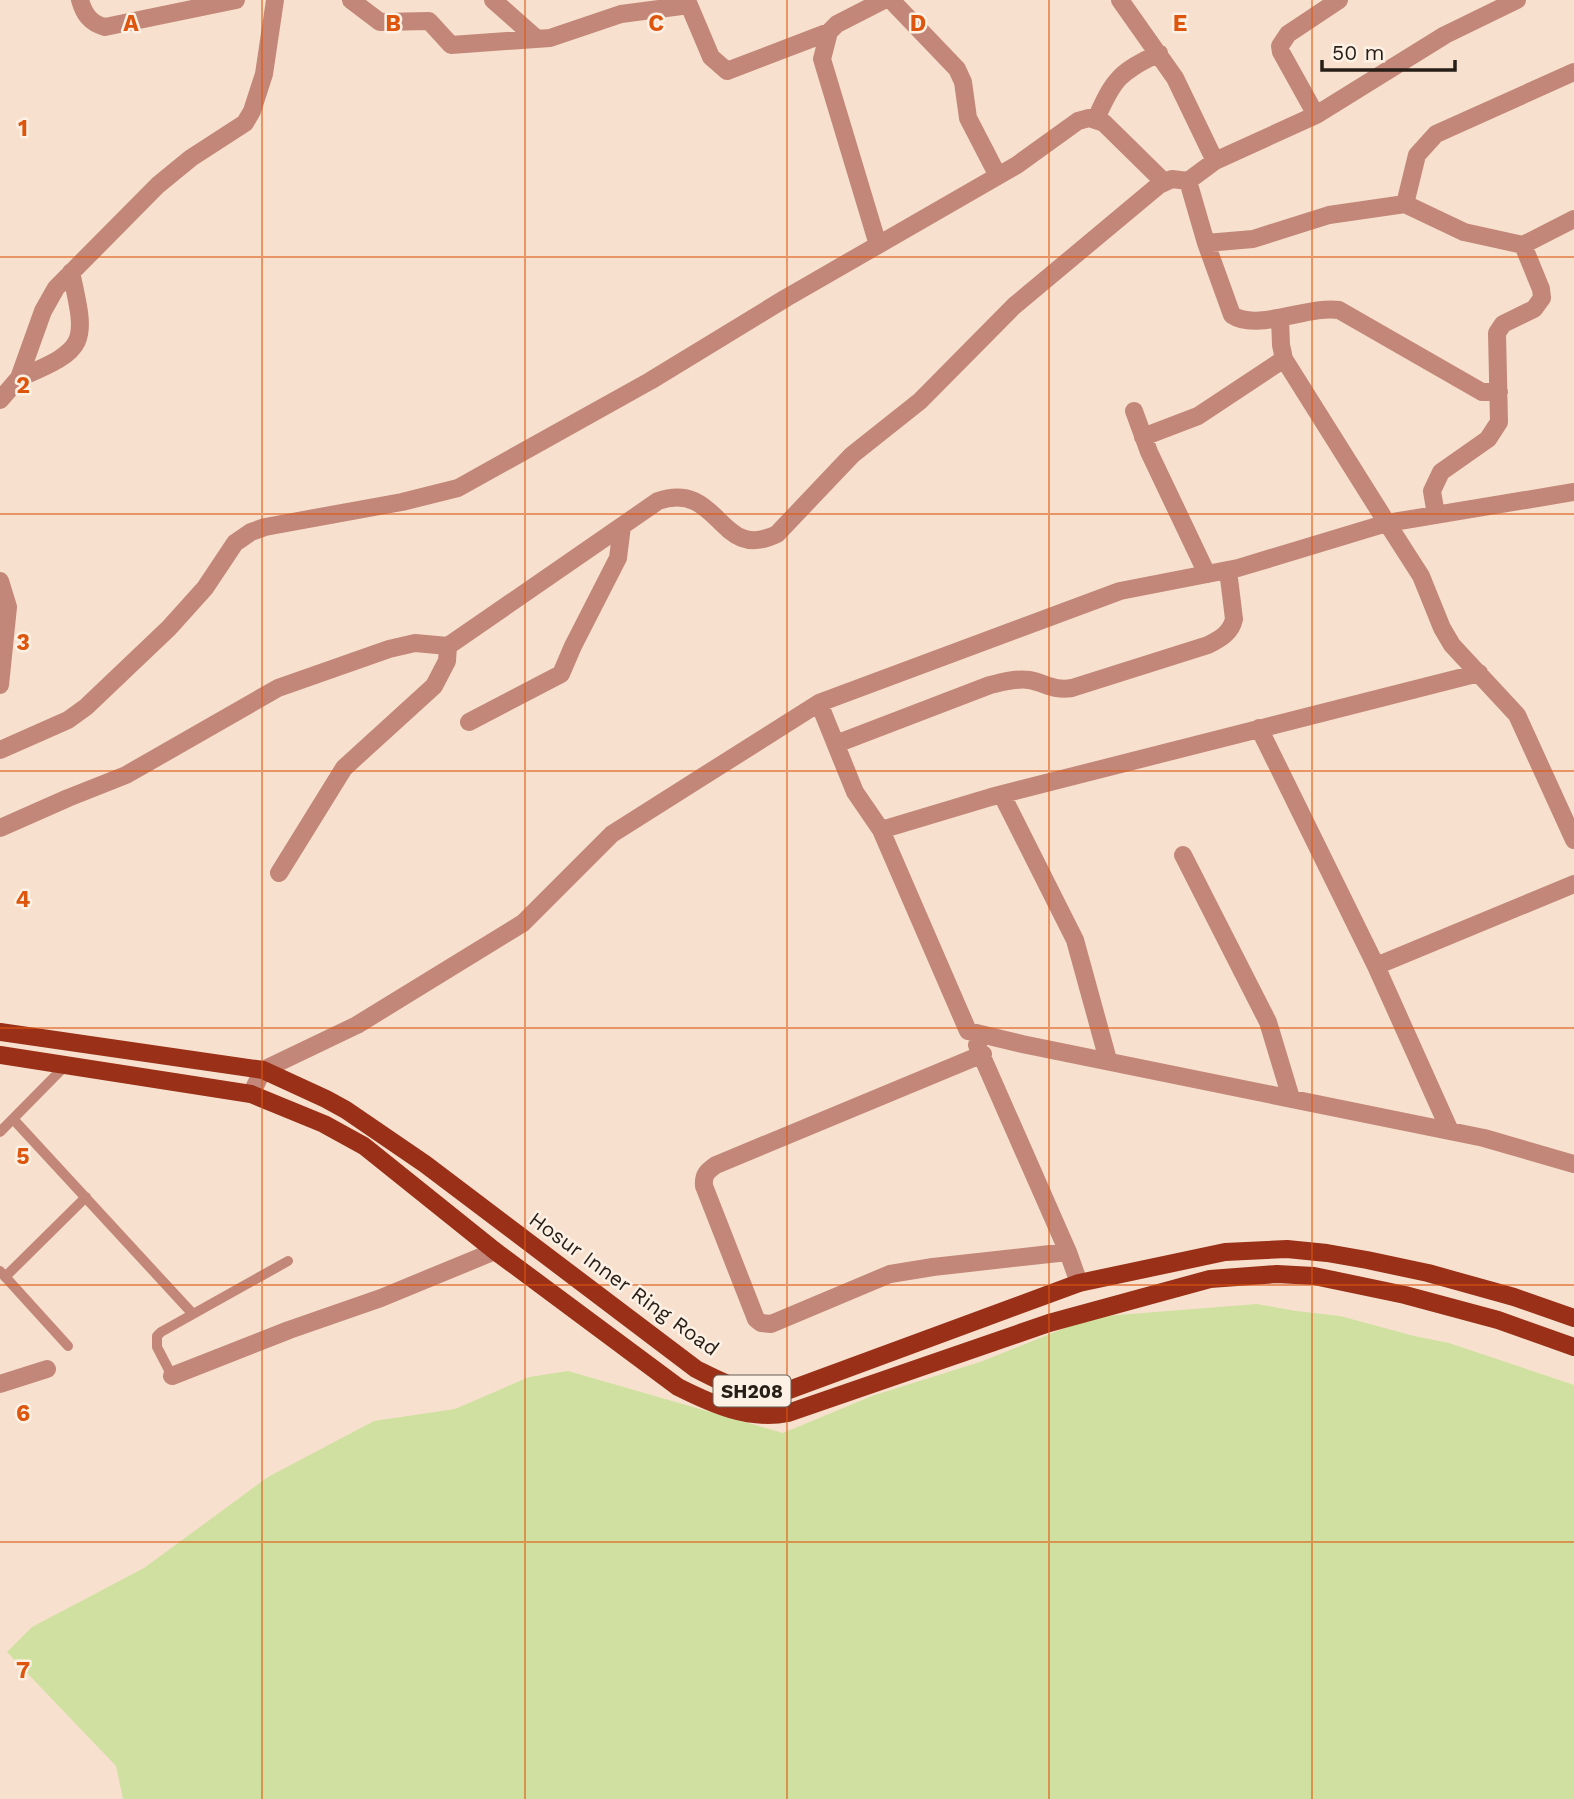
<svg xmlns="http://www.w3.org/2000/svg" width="1574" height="1799" viewBox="0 0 1574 1799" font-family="'Work Sans',sans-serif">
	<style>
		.green { fill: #cfe0a0 }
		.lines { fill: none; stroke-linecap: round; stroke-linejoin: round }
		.lane { stroke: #c38779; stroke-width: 10 }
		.street { stroke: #c38779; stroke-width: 18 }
		.primary { stroke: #9a3018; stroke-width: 18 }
		.grid { fill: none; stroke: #de560d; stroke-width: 2; stroke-opacity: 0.55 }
		.labels { text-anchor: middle; stroke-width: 5; stroke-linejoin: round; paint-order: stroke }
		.shield { fill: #fdf0e4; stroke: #665d54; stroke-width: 2 }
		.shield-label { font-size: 19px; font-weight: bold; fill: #261e17 }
		.street-label { font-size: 21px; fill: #261e17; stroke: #fdf0e4 }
		.grid-label { font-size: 23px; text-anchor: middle; font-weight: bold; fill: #de560d; stroke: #fdf0e4; stroke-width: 5; stroke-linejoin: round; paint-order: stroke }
	</style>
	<rect width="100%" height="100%" fill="#f7e1ce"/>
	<path class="green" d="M1257,1304L1296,1311L1340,1316L1414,1336L1449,1343L1574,1385V1799H123L116,1766L7,1652L32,1627L144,1568L268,1477L374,1421L455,1409L529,1377L568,1371L783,1433L872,1396L983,1361L1092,1317Z"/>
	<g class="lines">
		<path class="lane" d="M14,1120L192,1313
			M0,1132L65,1066
			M0,1271L68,1346
			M5,1277L86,1197
			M172,1376L157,1347V1336L161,1332L288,1261"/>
		<path class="street" d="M80,0C84,14 90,23 105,27L236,0
			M351,0L380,22L429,21L451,45L550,38L621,14L689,5L711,57L727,71L829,32
			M493,0L537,39
			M891,0L957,69L963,82L968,118L998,176
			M1120,0L1175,78L1215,161
			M1316,115L1281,52L1280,46L1288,34L1339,0
			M1096,119C1114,78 1119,73 1159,53
			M1188,181L1206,243L1232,315C1257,332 1309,305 1339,310L1482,392H1499
			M1405,204L1417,155L1436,134L1574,72
			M1206,243L1253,239L1329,215L1405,204L1464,232L1523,245L1574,219
			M878,245L822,59L829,32L837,24L884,0
			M1280,318L1281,345L1284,359L1387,523L1574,492
			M19,378C88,349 87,344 71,272
			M0,400L19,378L43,311L56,288L158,185L191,158L245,123L252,111L264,74L275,0
			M1134,411L1149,452L1207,574
			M1143,437L1198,416L1284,359
			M1436,515L1432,491L1441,472L1488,439L1499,422L1497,333L1503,324L1534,309L1542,298L1541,289L1523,245
			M0,581L8,607L0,685
			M819,703L1120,591L1238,568L1387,523L1421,576L1442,628L1452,645L1517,715L1574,840
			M469,722L561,674L573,646L618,558L622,526
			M1259,728L1376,966L1450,1131
			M836,744L990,685C1003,682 1016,678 1029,680C1046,683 1053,691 1072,688L1208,645C1220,639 1231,633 1234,619L1228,570
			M0,750L68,720L86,707L169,628L205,588L235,543L251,532L265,527L402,502L458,488L650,381L786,298L1017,165L1078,121L1089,118L1104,123L1164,182
			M1002,795L1075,940L1108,1060
			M0,828L68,798L126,775L278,688L389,649L415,643L448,646L658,501C721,480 718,563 777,534L852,455L920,401L1014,306L1159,185L1172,179L1188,181L1215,161L1316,115L1445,35L1517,0
			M881,830L991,797L1479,673
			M1183,855L1268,1022L1291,1098
			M279,873L344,768L434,686L447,661L448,646
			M1376,966L1574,884
			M977,1045L1068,1252L1079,1283
			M983,1054L716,1165C707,1171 703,1175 704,1186L756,1319L761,1323L771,1324L890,1274L933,1267L1068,1252
			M251,1094L263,1070L357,1025L523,923L612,834L819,703L855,792L881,830L968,1031L1022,1044L1484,1138L1574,1164
			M172,1376L289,1330L381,1298L495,1251
			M0,1384L47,1369"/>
		<path class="primary" d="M0,1032L263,1070L326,1099L346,1110L425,1164L696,1369C734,1388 745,1395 789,1390L1079,1283L1225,1252L1287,1249L1327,1253L1367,1260L1428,1273L1514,1297L1574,1318
			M0,1055L251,1094L324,1124L364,1146L495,1251L678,1387C712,1404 749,1421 788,1413L1049,1323L1210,1279L1277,1274L1314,1276L1405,1295L1498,1320L1574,1347"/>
	</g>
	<path class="grid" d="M262,0V1799M525,0V1799M787,0V1799M1049,0V1799M1312,0V1799M0,257H1574M0,514H1574M0,771H1574M0,1028H1574M0,1285H1574M0,1542H1574"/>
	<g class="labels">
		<rect class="shield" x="713.5" y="1375.5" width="77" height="31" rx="5"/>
		<g class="shield-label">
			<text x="752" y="1398">SH208</text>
		</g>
		<g class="street-label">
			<text transform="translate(624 1284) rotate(36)" y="7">Hosur Inner Ring Road</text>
		</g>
	</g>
	<g class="grid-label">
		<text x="131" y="31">A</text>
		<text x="393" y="31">B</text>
		<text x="656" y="31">C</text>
		<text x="918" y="31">D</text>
		<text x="1180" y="31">E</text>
		<text x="23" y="136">1</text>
		<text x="23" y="393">2</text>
		<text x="23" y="650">3</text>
		<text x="23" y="907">4</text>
		<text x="23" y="1164">5</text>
		<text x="23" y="1421">6</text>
		<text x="23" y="1678">7</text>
	</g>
	<path d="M1322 60v10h133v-10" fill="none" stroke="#261e17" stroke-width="3.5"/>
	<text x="1332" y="60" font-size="21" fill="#261e17" stroke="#fdf0e4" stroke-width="5" paint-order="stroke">50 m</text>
</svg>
